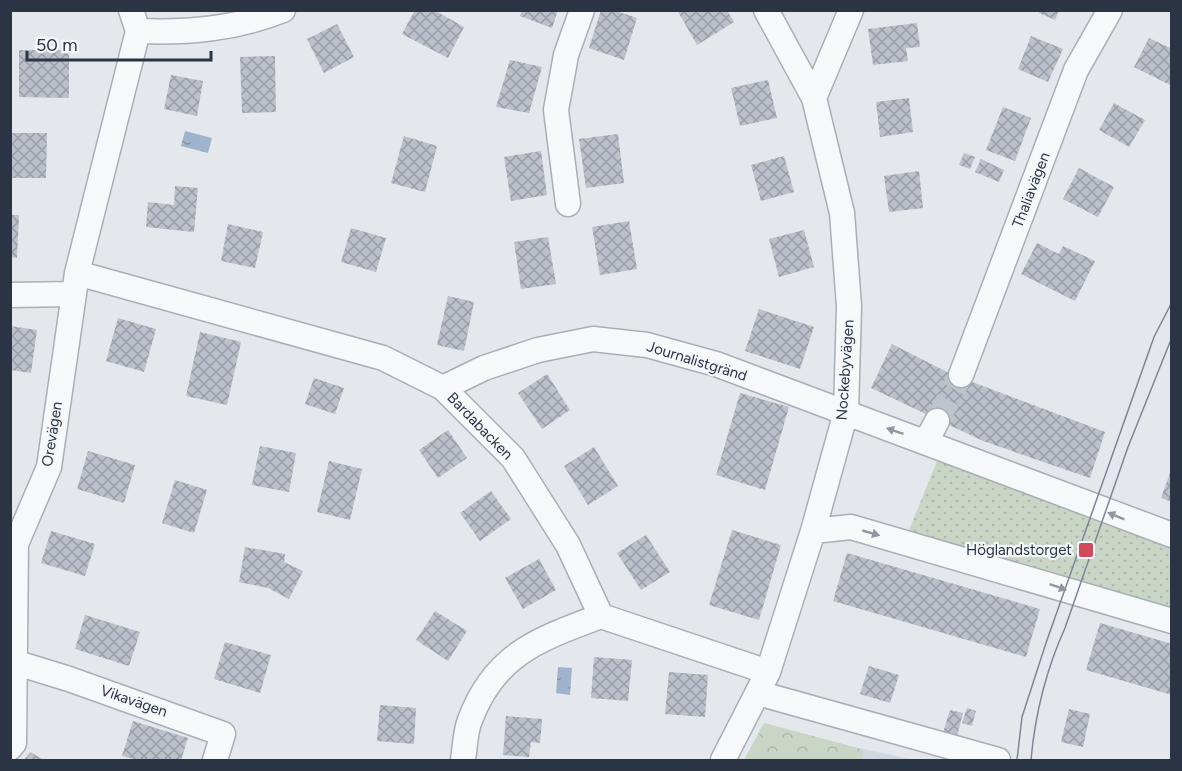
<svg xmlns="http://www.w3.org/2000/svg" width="1182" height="771" viewBox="0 0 1182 771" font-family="Figtree,sans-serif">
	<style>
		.built { fill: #d2d6de }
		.forest { fill: url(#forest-crowns) }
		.park { fill: url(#park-dots) }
		.water { fill: url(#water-ripples) }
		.building { fill: url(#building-cross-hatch) }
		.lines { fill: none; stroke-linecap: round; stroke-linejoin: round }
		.minor-tunnel { stroke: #bfc3cb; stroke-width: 24; stroke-dasharray: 24 12; stroke-linecap: butt }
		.minor-casing { stroke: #a9aeb7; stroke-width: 27 }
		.minor { stroke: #f7f8fa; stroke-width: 24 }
		.tram { stroke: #7d8696; stroke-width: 1.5 }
		.oneway { fill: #9196a0 }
		.poi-dot { fill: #d1495b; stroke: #f4f6f9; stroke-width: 2 }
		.labels { text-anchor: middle; stroke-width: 4.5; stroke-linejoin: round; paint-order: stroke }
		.street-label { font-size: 15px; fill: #2b3445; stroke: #f4f6f9 }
		.poi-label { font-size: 15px; fill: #2b3445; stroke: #f4f6f9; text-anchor: end }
	</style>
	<defs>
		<pattern id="forest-crowns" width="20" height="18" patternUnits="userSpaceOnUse" patternTransform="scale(1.5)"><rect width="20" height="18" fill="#c9d6c5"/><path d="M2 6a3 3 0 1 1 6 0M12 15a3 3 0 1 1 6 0" fill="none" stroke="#adb8ab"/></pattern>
		<pattern id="park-dots" width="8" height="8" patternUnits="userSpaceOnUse" patternTransform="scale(1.5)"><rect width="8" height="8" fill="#c9d6c5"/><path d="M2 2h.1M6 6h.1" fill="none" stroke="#adb8ab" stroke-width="1.8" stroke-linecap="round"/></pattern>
		<pattern id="water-ripples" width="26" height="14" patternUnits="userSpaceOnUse" patternTransform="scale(1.5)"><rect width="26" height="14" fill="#9fb4cc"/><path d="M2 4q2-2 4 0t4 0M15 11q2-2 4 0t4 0" fill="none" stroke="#8293a7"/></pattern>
		<pattern id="building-cross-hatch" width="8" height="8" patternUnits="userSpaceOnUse" patternTransform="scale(1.5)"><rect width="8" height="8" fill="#bbc0ca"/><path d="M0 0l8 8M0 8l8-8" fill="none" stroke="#989da6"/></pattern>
	</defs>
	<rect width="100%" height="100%" fill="#e4e7ec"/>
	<path class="built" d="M862,749L916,760H862Z"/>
	<path class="forest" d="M764,723L862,749V760H744Z"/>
	<path class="park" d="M942,449L1171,535V620L904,542Z"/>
	<path class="water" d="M185,131L212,138L208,153L181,146Z
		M558,667L572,668L570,695L556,693Z"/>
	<path class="building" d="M415,10H434L464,27L448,58L402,34Z
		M522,10H558L552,28L520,16Z
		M601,10H613L637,18L624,60L589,48Z
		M677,10H727L734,22L697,45Z
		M1040,10H1059L1055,20L1039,13Z
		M917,23L920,47L906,48L908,61L873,65L868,29Z
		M337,24L354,57L324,73L307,39Z
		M1031,36L1063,49L1048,82L1018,69Z
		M1149,38L1172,49V86L1134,67Z
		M19,50H69V98L19,97Z
		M275,56L276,112L242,113L240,57Z
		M510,60L542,67L529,113L496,107Z
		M171,75L203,81L197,116L164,109Z
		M768,80L777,118L740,126L731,88Z
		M909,98L913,132L880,137L876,102Z
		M1114,103L1145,120L1129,147L1099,130Z
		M1003,107L1031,118L1015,161L986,150Z
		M10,133H47L46,178H10Z
		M618,134L624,183L586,188L579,139Z
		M404,136L437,146L425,192L391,183Z
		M541,151L547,195L511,201L504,157Z
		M964,153L975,157L970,169L959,165Z
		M784,156L794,192L761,201L751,165Z
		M981,159L1004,170L999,182L975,172Z
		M1079,168L1114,187L1098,217L1063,199Z
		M919,171L923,208L889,212L884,176Z
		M175,186L198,188L194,232L146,227L148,202L174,205Z
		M10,215H19L17,258L10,257Z
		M629,221L637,269L600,275L592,227Z
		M228,224L263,232L255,268L221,261Z
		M351,228L386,238L376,272L341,262Z
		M804,230L814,267L779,277L769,239Z
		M548,237L556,284L521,289L514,242Z
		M1037,243L1059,254L1063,246L1095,261L1075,301L1021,274Z
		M448,296L474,302L464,351L437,345Z
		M759,309L814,327L800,369L745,351Z
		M118,318L156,329L144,372L106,361Z
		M10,326L37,330L31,373L10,370Z
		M200,332L241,342L227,405L186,396Z
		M892,344L951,374L1105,432L1090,478L983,441L871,388Z
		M547,374L570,410L542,429L518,393Z
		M314,378L344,388L335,414L305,404Z
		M740,393L789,407L765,490L716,475Z
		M448,430L467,458L438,478L419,450Z
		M260,446L296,453L289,492L252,485Z
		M594,447L618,486L588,505L564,466Z
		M88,451L135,465L124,503L77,489Z
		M329,461L362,469L350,520L317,512Z
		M1171,470H1172V502L1161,498Z
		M175,480L207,490L194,533L162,523Z
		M491,491L511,519L480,541L460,513Z
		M732,530L781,545L759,620L709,605Z
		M51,531L95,544L85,576L41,563Z
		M646,535L670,572L641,590L617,553Z
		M245,547L285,554L284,562L303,571L289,599L268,588L239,582Z
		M847,553L1040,609L1026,657L833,601Z
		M539,559L556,590L523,609L505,578Z
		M435,611L467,631L448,661L416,640Z
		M85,615L140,632L129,666L75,649Z
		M1100,623L1172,644V695L1086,670Z
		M225,642L271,655L260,693L214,679Z
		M594,657L632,660L628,701L591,698Z
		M869,666L899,675L890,703L860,694Z
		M669,672L708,675L705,717L665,714Z
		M380,705L416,708L414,744L377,741Z
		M967,708L976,711L972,726L962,723Z
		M1069,709L1090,714L1083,747L1061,742Z
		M950,710L963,713L956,740L942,736Z
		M506,716L542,719L540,743L531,742L529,757L503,755Z
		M133,721L188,738L181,760H138L122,756Z
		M30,752L44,760H24Z"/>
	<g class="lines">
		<path class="minor-tunnel" d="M937,421L961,375"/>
		<defs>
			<path id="minor" d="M138,31C188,33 235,29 283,10
				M814,98L851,10
				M568,204L556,110L566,55L582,10
				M77,273L383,358L443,388L513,458L568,545L601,616L768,672
				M10,295L73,294
				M961,375L1076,70L1110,10
				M443,388L484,368L538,350L593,339L647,345L716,364L1172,535
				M926,442L937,421
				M813,531L851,527L1172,621
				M17,663L69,679L223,734L215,760
				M758,693L998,760
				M10,748L14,743L16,544L49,467L77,273L138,31L131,10
				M463,760C465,748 465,732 470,720C495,653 540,639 601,616
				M723,760L768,672L813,531L846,412L849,306L842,213L814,98L766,10"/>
		</defs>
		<use href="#minor" class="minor-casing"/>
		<use href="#minor" class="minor"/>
		<path class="tram" d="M1017,760L1022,717L1046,643L1154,337L1172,302
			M1031,760C1035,715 1046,670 1065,628L1128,447L1172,337"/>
	</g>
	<defs><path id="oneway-solid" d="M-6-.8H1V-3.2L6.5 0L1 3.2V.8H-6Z" transform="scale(1.5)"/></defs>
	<g class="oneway">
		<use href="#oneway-solid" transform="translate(895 431) rotate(-161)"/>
		<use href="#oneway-solid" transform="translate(1116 516) rotate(-158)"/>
		<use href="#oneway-solid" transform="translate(871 533) rotate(16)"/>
		<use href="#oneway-solid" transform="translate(1058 587) rotate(19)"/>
	</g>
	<rect class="poi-dot" x="1078" y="542" width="16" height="16" rx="3"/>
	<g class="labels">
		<g class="street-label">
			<text transform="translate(1031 190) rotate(-69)" y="5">Thaliavägen</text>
			<text transform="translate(697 361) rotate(17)" y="5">Journalistgränd</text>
			<text transform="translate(845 370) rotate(-86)" y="5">Nockebyvägen</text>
			<text transform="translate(480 426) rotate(46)" y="5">Bardabacken</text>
			<text transform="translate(52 434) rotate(-81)" y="5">Orevägen</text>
			<text transform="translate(134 701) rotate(19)" y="5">Vikavägen</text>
		</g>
		<g class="poi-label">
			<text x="1072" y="555">Höglandstorget</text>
		</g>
	</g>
	<rect width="1182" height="771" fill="none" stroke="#2b3445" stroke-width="24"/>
	<path d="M27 51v9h184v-9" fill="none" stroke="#2b3445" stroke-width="3"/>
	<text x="36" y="51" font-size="18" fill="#2b3445" stroke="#f4f6f9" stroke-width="4.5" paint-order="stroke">50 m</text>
</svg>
